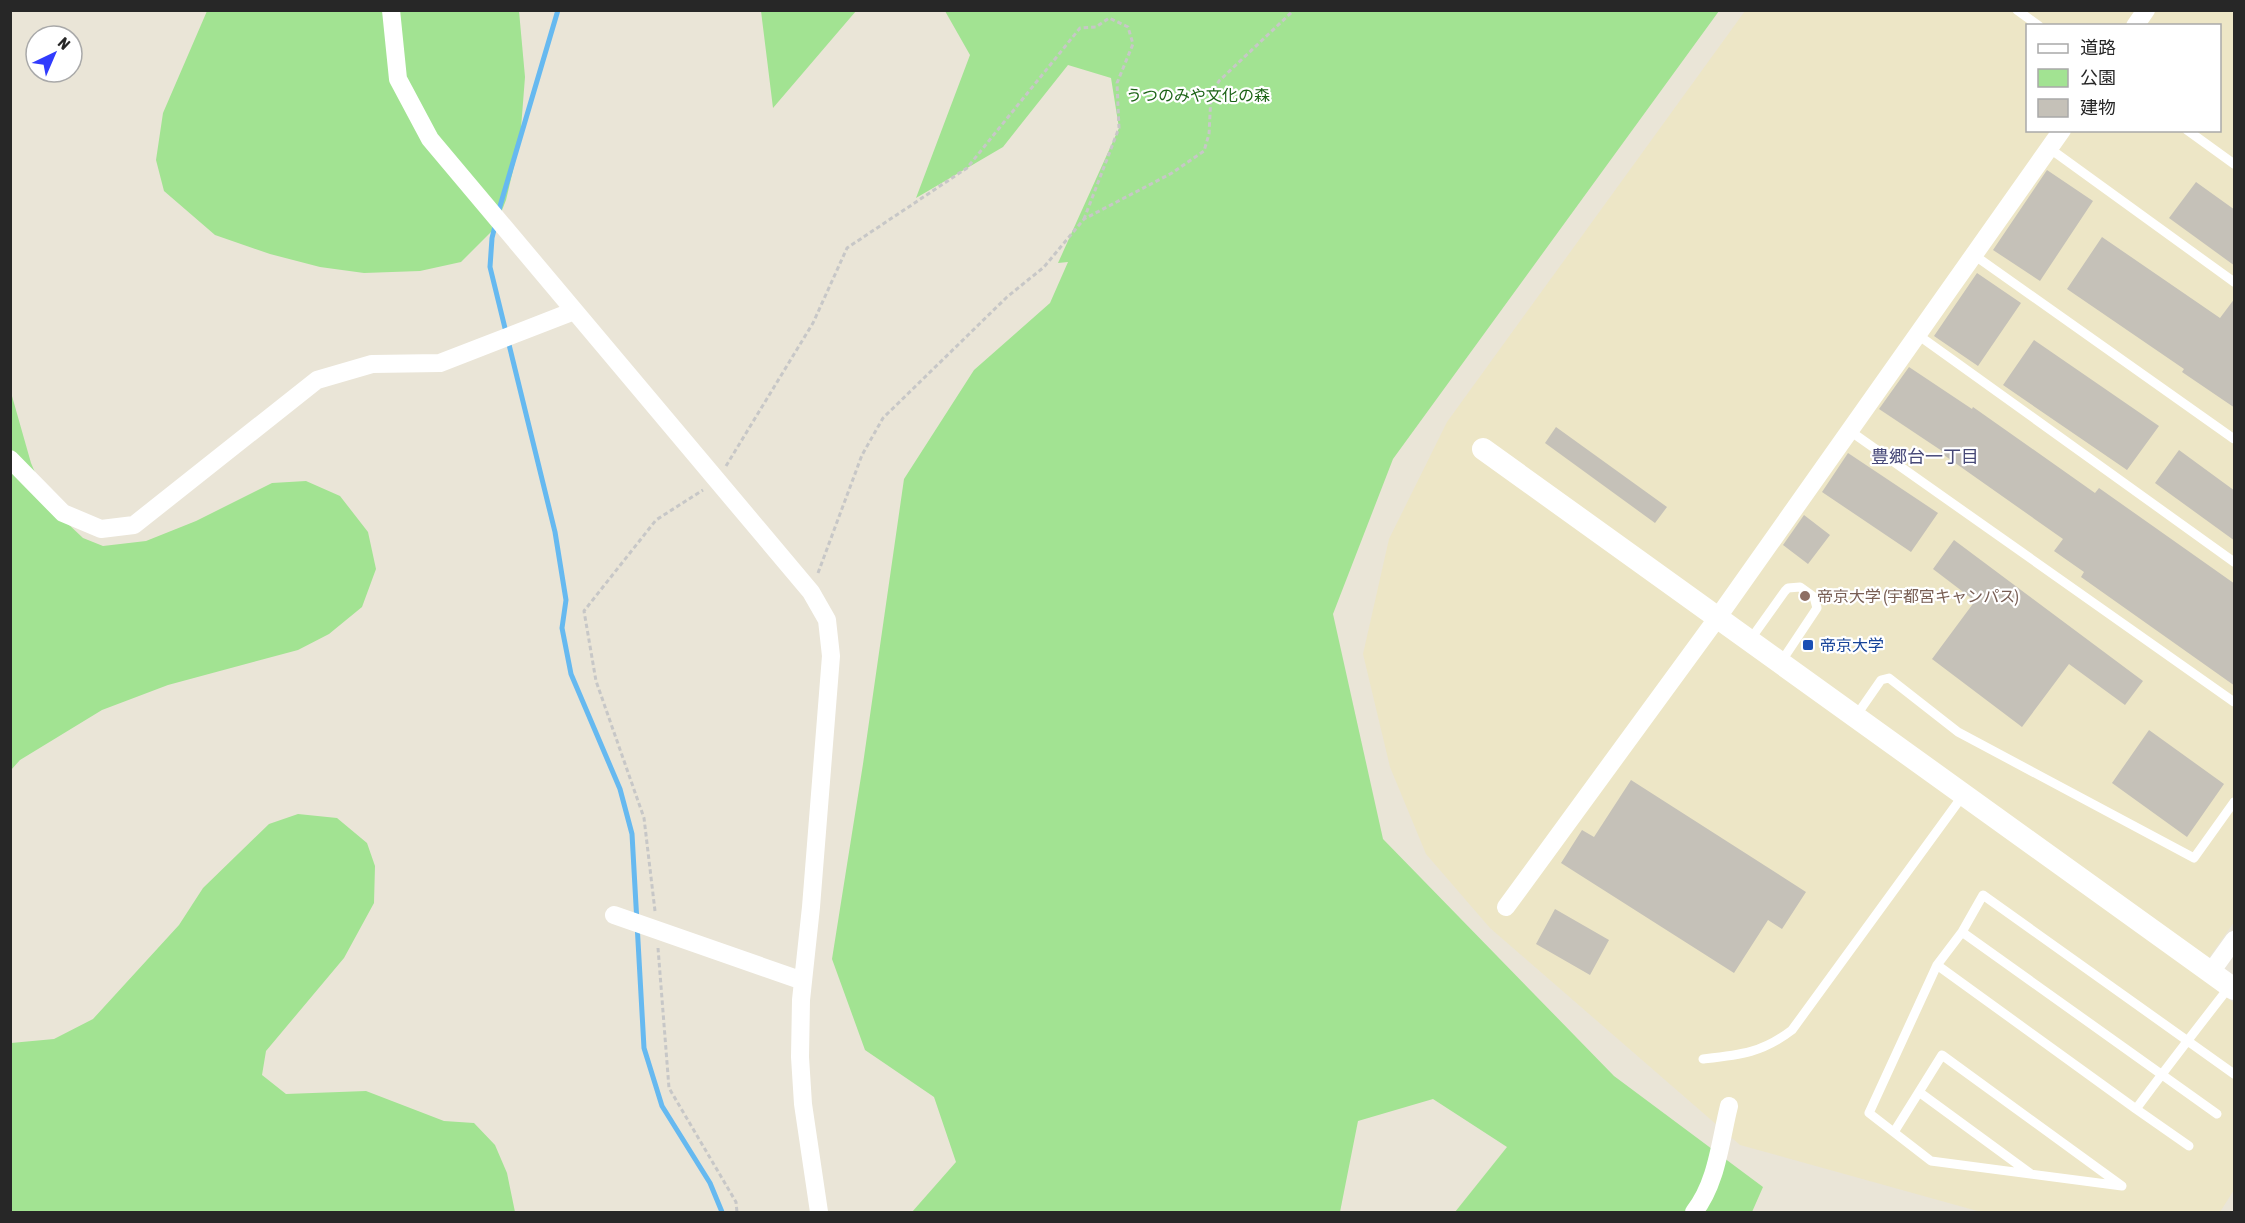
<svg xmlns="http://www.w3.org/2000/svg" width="2245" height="1223" viewBox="0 0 2245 1223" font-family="'Asap Condensed','Noto Sans JP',sans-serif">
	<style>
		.education { fill: #ede6c6; fill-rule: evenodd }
		.green { fill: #a2e392 }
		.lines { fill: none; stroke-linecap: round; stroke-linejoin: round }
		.stream { stroke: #66b9f0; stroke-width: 5 }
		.building { fill: #c5c1b8 }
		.path { stroke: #c7c7c7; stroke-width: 3; stroke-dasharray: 4.5 3; stroke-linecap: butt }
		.service { stroke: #fff; stroke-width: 9 }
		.minor { stroke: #fff; stroke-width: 18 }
		.tertiary { stroke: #fff; stroke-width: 22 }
		.education-dot { fill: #8d6e63; stroke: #fff; stroke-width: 2 }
		.transit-dot { fill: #1a4fb4; stroke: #fff; stroke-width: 2 }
		.labels { text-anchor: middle; stroke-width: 4.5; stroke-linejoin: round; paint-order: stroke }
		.park-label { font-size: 16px; fill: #1d6417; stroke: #fff }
		.education-label { font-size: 16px; fill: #785e54; stroke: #fff; text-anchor: start }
		.transit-label { font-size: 16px; fill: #164399; stroke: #fff; text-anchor: start }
		.neighbourhood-label { font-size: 18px; fill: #474978; stroke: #fff }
	</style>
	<rect width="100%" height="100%" fill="#eae5d7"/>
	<path class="education" d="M1745,11H2234V922L2197,975L2234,1003V1190L2220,1212H1981L1740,1145L1490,928L1426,854L1390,767L1363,654L1389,539L1447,422ZM2028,26H2220V130H2028Z"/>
	<path class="green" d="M207,11H519L525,77L520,141L506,200L495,228L461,262L420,271L364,273L320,267L270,254L215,235L164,191L156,160L163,113Z
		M761,11H856L773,108Z
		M945,11H1719L1393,459L1333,614L1383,839L1614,1076L1763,1187L1752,1212H1455L1507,1147L1433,1099L1358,1121L1340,1212H912L956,1162L934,1097L865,1050L832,959L863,764L904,479L974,370L1050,303L1068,262L1058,263L1119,128L1111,78L1068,65L1003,147L916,198L970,55Z
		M10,389L31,463L49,506L83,538L103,546L146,541L196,521L272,483L306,481L340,496L368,532L376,569L362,607L329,634L298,650L168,685L102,710L20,760L11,770Z
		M298,814L337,818L367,843L375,866L374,903L344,958L266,1051L262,1075L286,1094L366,1091L444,1121L474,1123L495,1145L507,1173L515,1212H11V1043L54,1039L93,1019L179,925L203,888L269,824Z"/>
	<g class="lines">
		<path class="stream" d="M498,213L558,10
			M496,222L492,238L490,267L555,532L566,600L562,628L571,674L620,789L632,834L644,1048L662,1106L710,1183L722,1212"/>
	</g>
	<path class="building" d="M2047,170L2093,201L2040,281L1993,250Z
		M2196,182L2235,210V266L2169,218Z
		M2102,237L2220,318L2235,298V408L2182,372L2184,369L2067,289Z
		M1977,273L2021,303L1978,366L1934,336Z
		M2034,340L2159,426L2127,470L2003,385Z
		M1909,367L1972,409L1973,407L2095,493L2099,488L2235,584V686L2081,577L2084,572L2054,551L2063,539L1941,453L1942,451L1879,409Z
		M1556,427L1667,507L1655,523L1545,443Z
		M2179,450L2235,491V541L2155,483Z
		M1848,453L1938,513L1911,552L1822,492Z
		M1804,515L1830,535L1808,564L1783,545Z
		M1954,540L2143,681L2125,705L2069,664L2022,727L1932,659L1975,601L1933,569Z
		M2149,730L2224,784L2187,837L2112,783Z
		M1631,780L1806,892L1782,929L1768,920L1734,973L1561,863L1582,830L1594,837Z
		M1555,909L1609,940L1590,975L1536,944Z"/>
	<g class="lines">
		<path class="path" d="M726,466L813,323L847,248L967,168L1080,28L1096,27L1109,18L1128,27L1133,44L1117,83L1119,128L1084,219
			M818,573L862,455L883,418L1007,297L1044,267L1084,219L1172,173L1204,151L1209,134L1211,95L1219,81L1294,10
			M655,911L644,818L596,681L584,611L656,520L703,490
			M658,948L669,1088L736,1202L737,1212"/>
		<path class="service" d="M2017,10L2039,26
			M2187,130L2234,164
			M2049,148L2234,282
			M1974,255L2234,439
			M1918,335L2234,562
			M1850,431L2234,702
			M1750,640L1785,591L1788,588L1800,587L1814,597L1817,608L1781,662
			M1856,716L1881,680L1889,678L1958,732L2194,858L2234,802
			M1962,932L2217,1114
			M2230,986C2198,1027 2167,1067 2136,1109L1937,965L1962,932L1983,895L2234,1074
			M1703,1059C1740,1055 1762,1053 1792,1030L1964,794
			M1919,1092L2031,1174
			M2136,1109L2189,1146
			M1894,1132L1942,1055L2122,1186L1931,1161L1869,1113L1937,965"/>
		<path class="minor" d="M391,10L398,79L430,139L811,592L827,620L831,656L811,907L801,1000L800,1057L803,1104L819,1212
			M2135,26L2146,10
			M10,459L63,513L101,529L134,525L317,380L372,364L440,363L574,311
			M1506,907L1718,617L2062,130
			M614,915L803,981
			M2211,972L2234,940
			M1694,1212C1717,1183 1720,1142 1729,1106"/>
		<path class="tertiary" d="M1483,449L2234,989"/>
	</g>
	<circle class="education-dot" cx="1805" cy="596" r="6"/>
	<rect class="transit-dot" x="1802" y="639" width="12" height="12" rx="3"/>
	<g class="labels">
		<g class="park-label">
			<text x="1198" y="101">うつのみや文化の森</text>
		</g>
		<g class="education-label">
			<text x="1817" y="602">帝京大学 (宇都宮キャンパス)</text>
		</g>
		<g class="transit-label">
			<text x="1820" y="651">帝京大学</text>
		</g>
		<g class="neighbourhood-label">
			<text x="1925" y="463">豊郷台一丁目</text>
		</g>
	</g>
	<rect width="2245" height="1223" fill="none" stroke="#272727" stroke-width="24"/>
	<rect x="2026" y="24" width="195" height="108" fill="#ffffff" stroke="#a9a9a9" stroke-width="1.5"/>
	<rect x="2038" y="44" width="30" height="9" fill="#ffffff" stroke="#a9a9a9" stroke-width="1.5"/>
	<text x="2080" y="54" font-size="18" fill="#272727">道路</text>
	<rect x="2038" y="69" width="30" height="18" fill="#a2e392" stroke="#a9a9a9" stroke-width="1.5"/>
	<text x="2080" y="84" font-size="18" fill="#272727">公園</text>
	<rect x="2038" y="99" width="30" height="18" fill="#c5c1b8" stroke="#a9a9a9" stroke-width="1.5"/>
	<text x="2080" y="114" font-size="18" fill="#272727">建物</text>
	<g transform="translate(54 54) rotate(44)"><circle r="28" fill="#ffffff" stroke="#a9a9a9" stroke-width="1.5"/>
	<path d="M0-4.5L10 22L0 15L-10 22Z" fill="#313cfd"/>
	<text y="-9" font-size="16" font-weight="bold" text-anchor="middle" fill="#272727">N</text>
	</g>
</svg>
